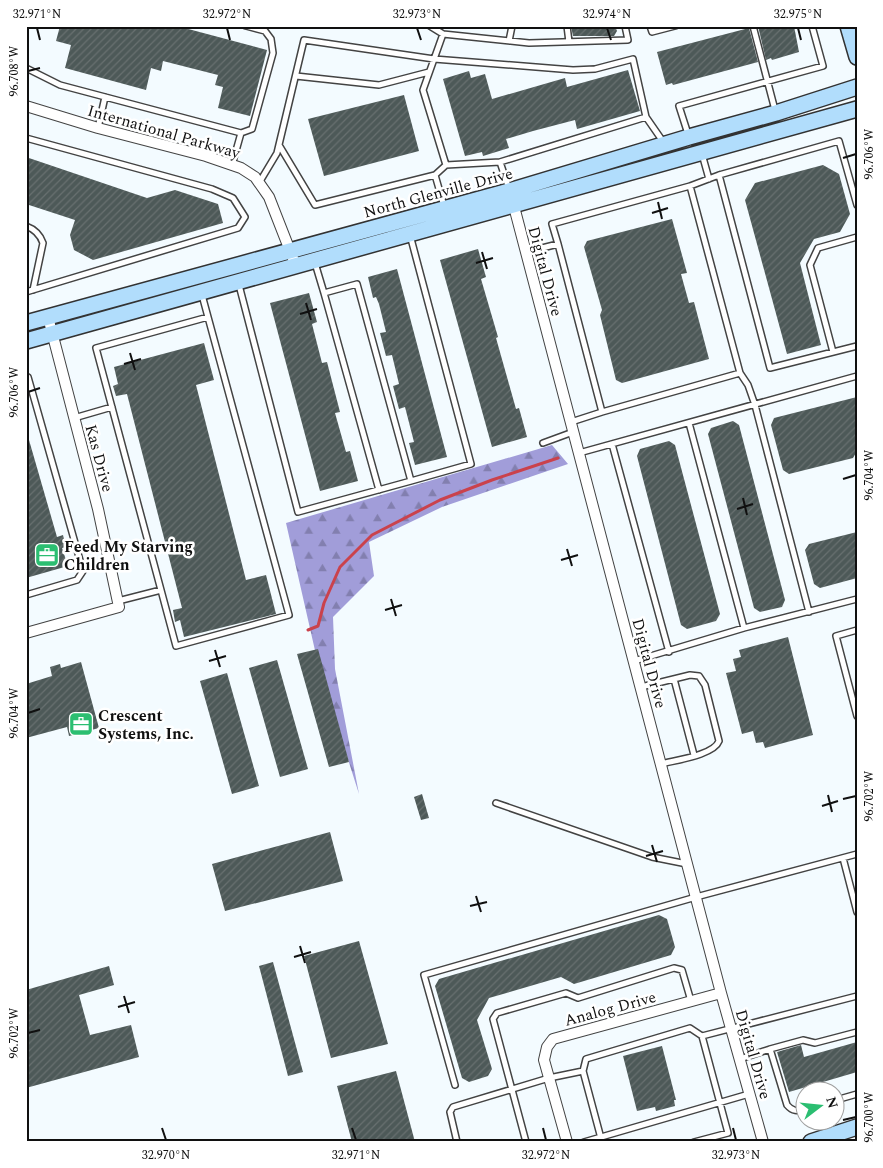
<svg xmlns="http://www.w3.org/2000/svg" width="883" height="1168" viewBox="0 0 883 1168" font-family="Spectral,serif">
	<style>
		.forest { fill: url(#forest-firs) }
		.lines { fill: none; stroke-linecap: round; stroke-linejoin: round }
		.stream { stroke: #ca424c; stroke-width: 3 }
		.building { fill: url(#building-hatch) }
		.lane-casing { stroke: #434343; stroke-width: 8 }
		.street-casing { stroke: #434343; stroke-width: 12 }
		.secondary-casing { stroke: #323232; stroke-width: 18 }
		.lane { stroke: #fff; stroke-width: 5 }
		.street { stroke: #fff; stroke-width: 10 }
		.secondary { stroke: #b1ddfc; stroke-width: 15 }
		.ticks { fill: none; stroke: #101010; stroke-width: 2 }
		.labels { text-anchor: middle; stroke-width: 5; stroke-linejoin: round; paint-order: stroke }
		.street-label { font-size: 16px; fill: #101010; stroke: #fff }
		.poi-label { font-size: 16px; font-weight: bold; fill: #101010; stroke: #fff; text-anchor: start }
		.neatline { fill: none; stroke: #101010; stroke-width: 2 }
		.ticks-label { font-size: 12px; text-anchor: middle; fill: #101010 }
	</style>
	<defs>
		<pattern id="forest-firs" width="22" height="20" patternUnits="userSpaceOnUse" patternTransform="scale(1.25)"><rect width="22" height="20" fill="#a19dd9"/><path d="M5 1l3.5 6h-7zM16 11l3.5 6h-7z" fill="#827faf"/></pattern>
		<pattern id="building-hatch" width="6" height="6" patternUnits="userSpaceOnUse" patternTransform="scale(1.25)"><rect width="6" height="6" fill="#4d5958"/><path d="M-1 1l2-2M0 6l6-6M5 7l2-2" fill="none" stroke="#687070"/></pattern>
	</defs>
	<rect width="100%" height="100%" fill="#f3fbff"/>
	<path class="forest" d="M552,445L568,464L442,507L369,542L374,576L333,617L335,669L359,794L319,668L286,523Z"/>
	<g class="lines">
		<path class="stream" d="M308,630L318,626L324,603L340,567L372,535L440,500L492,480L558,458"/>
	</g>
	<path class="building" d="M60,26H177L267,50L250,116L218,108L223,87L215,85L218,75L163,61L161,71L151,68L146,90L65,68L71,45L56,41Z
		M571,26H615L617,31L614,36H573Z
		M758,26H794L799,52L772,60L771,58L766,60Z
		M749,28L758,62L673,85L672,83L666,85L657,52Z
		M628,70L640,111L577,129L575,120L533,131L506,139L509,148L483,156L482,152L465,156L443,79L469,71L471,78L485,74L492,99L565,78L567,87Z
		M404,95L419,151L324,176L308,119Z
		M26,157L147,198L175,190L218,204L223,223L93,260L74,250L70,235L75,220L26,204Z
		M823,165L839,174L850,214L840,232L814,239L800,263L821,345L787,354L745,200L755,183Z
		M672,219L687,273L681,274L689,303L694,302L709,359L622,383L616,380L600,315L602,310L584,247L587,241Z
		M478,249L486,277L481,279L498,337L496,338L516,409L519,408L527,437L492,447L440,260Z
		M397,269L447,457L415,465L409,443L414,442L405,407L399,409L393,386L399,384L392,355L386,356L380,333L386,332L379,304L376,297L373,298L368,277Z
		M309,293L317,322L312,324L322,363L327,362L340,412L335,413L346,452L350,451L358,481L320,491L270,303Z
		M204,343L214,380L196,385L246,580L266,575L276,614L184,637L180,620L175,622L173,610L182,608L127,394L116,396L113,386L118,384L114,367Z
		M857,397V451L853,458L789,474L783,470L771,425L774,418Z
		M733,421L739,425L785,600L782,607L760,612L754,608L708,434L711,428Z
		M26,440H29L57,537L63,535L66,547L62,548L68,566L26,578Z
		M669,441L675,445L720,614L716,621L687,629L681,625L637,456L640,449Z
		M857,532V578L820,588L814,584L805,550L809,544Z
		M788,637L813,735L765,748L763,742L756,743L753,731L742,734L726,673L736,671L733,659L741,657L739,650Z
		M318,649L349,762L329,767L297,654Z
		M277,660L308,769L280,777L249,668Z
		M81,662L99,728L69,736L67,727L26,738V684L52,676L50,667L60,664L61,668Z
		M227,673L259,786L232,794L200,681Z
		M422,794L429,818L421,820L414,797Z
		M330,832L343,881L225,911L212,864Z
		M659,915L667,919L675,947L671,955L574,984L561,977L489,998L477,1020L492,1069L488,1076L469,1082L462,1078L435,986L439,979Z
		M359,941L388,1044L331,1058L304,956Z
		M273,962L303,1072L288,1076L259,966Z
		M109,966L114,985L79,995L90,1035L131,1025L139,1057L26,1088V990Z
		M857,1042V1072L789,1092L777,1052L801,1045L804,1057Z
		M662,1046L676,1100H674L675,1106L656,1111L655,1107L637,1111L623,1056Z
		M396,1071L415,1142H352L337,1086Z"/>
	<g class="lines">
		<defs>
			<path id="lane" d="M430,26L443,34L529,43L628,40L625,26
				M567,26L569,42
				M650,26L652,32L675,26
				M753,26L775,110
				M443,34L423,90L446,165L500,162L509,189
				M509,41L512,26
				M26,68L60,85L241,133L252,129L273,53L271,39L265,31L246,26
				M296,76L379,85L429,72
				M646,117L664,143
				M98,128L105,97
				M688,134L679,106L823,66L812,26
				M26,138L212,189L233,198L245,217L238,228L26,292
				M279,145L315,205L435,175L444,206
				M702,154L709,179
				M232,165L241,133
				M435,175L446,165
				M719,175L839,141L857,205
				M259,183L277,153L304,40L434,59L573,70L595,69L633,59L646,117L500,162
				M690,186L719,175L770,368L857,346
				M26,226C34,229 40,234 43,243L33,290
				M410,235L471,464L411,481
				M558,244L552,224L690,186L740,373L602,412
				M526,252L558,244L602,412L571,422
				M315,263L324,293
				M239,285L298,512L411,481L357,284L324,293L379,490
				M202,295L289,615L176,646L96,348L208,317
				M833,352L810,265L818,248L857,237
				M740,373L748,385L755,405L809,612
				M26,376L28,377L83,571L77,580L26,595
				M74,418L112,407
				M689,423L744,628
				M543,443L573,432
				M612,444L669,652
				M579,453L857,376
				M118,601L161,590
				M857,630L836,636L857,716
				M634,661L744,628L857,599
				M674,679L694,755
				M641,687L690,675L699,676L705,685L719,741C714,755 676,760 661,764
				M496,803L652,857L687,864
				M843,858L857,912
				M702,1036L857,996
				M740,1059L770,1049
				M455,1085L424,975L696,897L857,854
				M836,1100L857,1094
				M806,1109C797,1111 793,1112 787,1105L770,1049L803,1040L815,1043L857,1032
				M457,1142L450,1112L453,1107L549,1078L583,1071
				M526,1142L493,1019L497,1013L566,993L578,998L674,968L682,970L691,1001
				M584,1142L749,1094
				M602,1142L583,1071L586,1059L690,1028L702,1036L728,1133L694,1142"/>
			<path id="street" d="M26,106L98,128L206,156L241,168L255,177L269,197L296,266
				M512,199L721,993L763,1142
				M26,633L119,607L98,509L48,317
				M567,1142L544,1060L547,1047L553,1039L721,993"/>
			<path id="secondary" d="M848,26L857,57
				M26,323L509,191L689,137L776,113L857,87
				M26,341L857,109
				M811,1142L857,1127"/>
		</defs>
		<use href="#lane" class="lane-casing"/>
		<use href="#street" class="street-casing"/>
		<use href="#secondary" class="secondary-casing"/>
		<use href="#lane" class="lane"/>
		<use href="#street" class="street"/>
		<use href="#secondary" class="secondary"/>
	</g>
	<path class="ticks" d="M37,28L40,40M227,28L230,40M417,28L421,40M607,28L611,40M798,28L801,40M28,71L40,68M843,158L856,154M658,202L662,219M652,213L668,208M482,252L487,269M476,263L493,258M306,303L311,320M300,314L317,309M130,353L135,370M124,364L141,359M28,392L40,388M843,479L856,475M743,498L747,515M737,509L753,504M567,549L572,566M561,560L578,555M391,599L396,616M385,610L402,605M215,650L220,667M209,661L226,656M28,713L40,709M828,795L832,812M843,799L856,796M822,806L838,801M652,845L657,862M646,856L663,851M476,896L481,912M470,906L487,902M300,946L305,963M294,957L311,952M124,996L129,1013M118,1007L135,1002M28,1033L40,1030M843,1120L856,1117M162,1128L166,1140M352,1128L356,1140M543,1128L546,1140M733,1128L736,1140"/>
	<defs>
		<symbol id="office-square" viewBox="-11 -11 22 22"><rect x="-9" y="-9" width="18" height="18" rx="4" fill="#2bbe71" stroke="#fff"/><path d="M-6-3h4V-5.5h4V-3h4V5H-6ZM-1-4.5V-3h2v-1.5ZM-6 0V1H6V0Z" fill="#fff"/></symbol>
	</defs>
	<g fill-rule="evenodd">
		<use href="#office-square" x="33" y="541" width="28" height="28"/>
		<use href="#office-square" x="67" y="710" width="28" height="28"/>
	</g>
	<g class="labels">
		<g class="street-label">
			<text transform="translate(164 131) rotate(16)" y="6">International Parkway</text>
			<text transform="translate(438 192) rotate(-15)" y="6">North Glenville Drive</text>
			<text transform="translate(546 271) rotate(75)" y="6">Digital Drive</text>
			<text transform="translate(100 458) rotate(75)" y="6">Kas Drive</text>
			<text transform="translate(650 663) rotate(75)" y="6">Digital Drive</text>
			<text transform="translate(610 1008) rotate(-15)" y="6">Analog Drive</text>
			<text transform="translate(754 1054) rotate(74)" y="6">Digital Drive</text>
		</g>
		<g class="poi-label">
			<text x="64" y="552">Feed My Starving<tspan x="64" dy="18">Children</tspan></text>
			<text x="98" y="721">Crescent<tspan x="98" dy="18">Systems, Inc.</tspan></text>
		</g>
	</g>
	<rect width="883" height="1168" fill="none" stroke="#ffffff" stroke-width="55"/>
	<g transform="translate(820 1106) rotate(74)"><circle r="24" fill="#ffffff" stroke="#9f9f9f"/>
	<path d="M0-4L9 19L0 12L-9 19Z" fill="#2bbe71"/>
	<text y="-8" font-size="14" font-weight="bold" text-anchor="middle" fill="#101010">N</text>
	</g>
	<rect x="28" y="28" width="828" height="1112" class="neatline"/>
	<g class="ticks-label">
		<text x="37" y="18">32.971°N</text>
		<text x="227" y="18">32.972°N</text>
		<text x="417" y="18">32.973°N</text>
		<text x="607" y="18">32.974°N</text>
		<text x="798" y="18">32.975°N</text>
		<text transform="translate(14 71) rotate(-90)" y="4">96.708°W</text>
		<text transform="translate(869 154) rotate(-90)" y="4">96.706°W</text>
		<text transform="translate(14 392) rotate(-90)" y="4">96.706°W</text>
		<text transform="translate(869 475) rotate(-90)" y="4">96.704°W</text>
		<text transform="translate(14 713) rotate(-90)" y="4">96.704°W</text>
		<text transform="translate(869 796) rotate(-90)" y="4">96.702°W</text>
		<text transform="translate(14 1033) rotate(-90)" y="4">96.702°W</text>
		<text transform="translate(869 1117) rotate(-90)" y="4">96.700°W</text>
		<text x="166" y="1159">32.970°N</text>
		<text x="356" y="1159">32.971°N</text>
		<text x="546" y="1159">32.972°N</text>
		<text x="736" y="1159">32.973°N</text>
	</g>
</svg>
